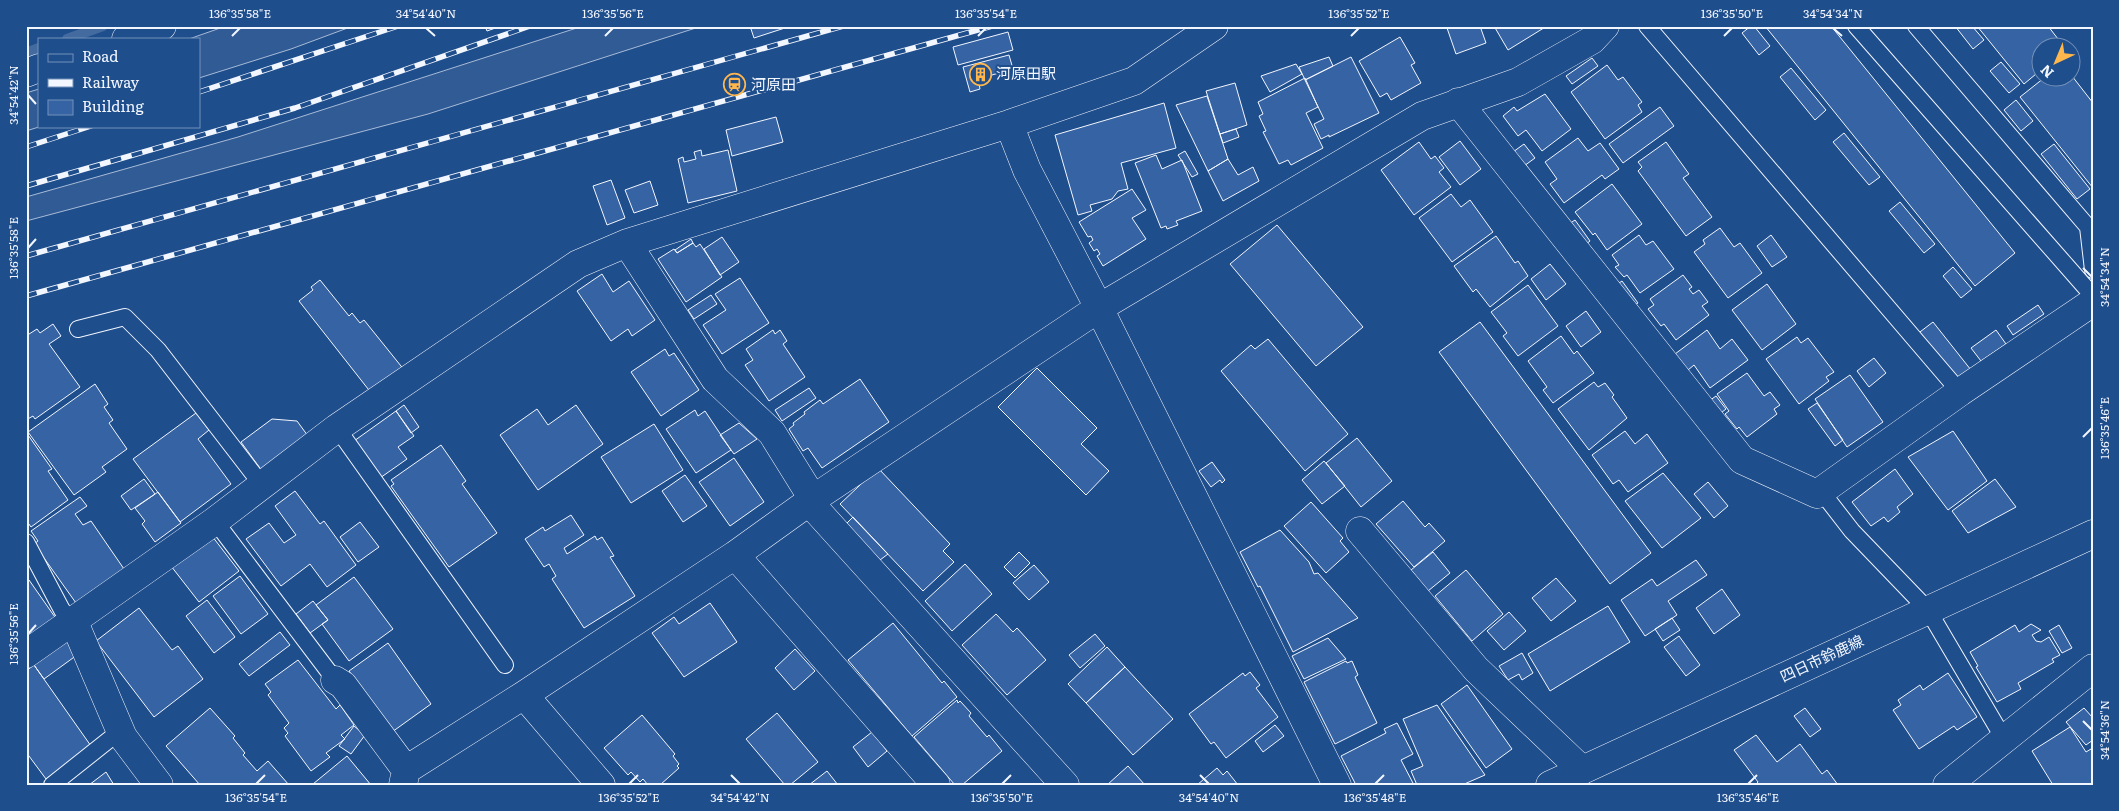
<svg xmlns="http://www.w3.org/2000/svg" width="2119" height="811" viewBox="0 0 2119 811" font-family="Literata,'Noto Sans JP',serif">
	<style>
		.built { fill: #305b95; stroke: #a8bbd7 }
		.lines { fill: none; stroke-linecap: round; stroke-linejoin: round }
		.stream { stroke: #446ba0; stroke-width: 10 }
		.building { fill: #3563a3; stroke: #f2f6ff }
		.lane-casing { stroke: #f2f6ff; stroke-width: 18 }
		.street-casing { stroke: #f2f6ff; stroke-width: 29 }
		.secondary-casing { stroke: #f2f6ff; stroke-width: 29 }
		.lane { stroke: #1f4e8c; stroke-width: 16 }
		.street { stroke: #1f4e8c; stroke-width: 28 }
		.secondary { stroke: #1f4e8c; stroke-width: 28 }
		.rail-casing { stroke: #f2f6ff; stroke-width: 5.5 }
		.rail { stroke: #1f4e8c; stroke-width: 4; stroke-dasharray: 11; stroke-linecap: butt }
		.ticks { fill: none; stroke: #f2f6ff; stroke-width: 2 }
		.labels { text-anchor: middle; stroke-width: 4; stroke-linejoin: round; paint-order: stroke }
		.poi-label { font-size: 15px; fill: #f2f6ff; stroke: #1f4e8c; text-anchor: start }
		.street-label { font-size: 15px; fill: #f2f6ff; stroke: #1f4e8c }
		.neatline { fill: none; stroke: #f2f6ff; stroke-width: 2 }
		.ticks-label { font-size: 12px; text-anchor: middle; fill: #f2f6ff }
	</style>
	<rect width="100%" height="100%" fill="#1f4e8c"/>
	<path class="built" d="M226,26H353L291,49L199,78V39H189Z
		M583,26H702L428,114L26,221V197L238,137Z
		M39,89V126H42L26,131V93Z"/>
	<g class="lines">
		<path class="stream" d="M67,39L103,26
			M26,53L39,48"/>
	</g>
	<path class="building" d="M485,26H501L487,31Z
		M750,26H791L754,38Z
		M1452,26H1480L1486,43L1456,54L1447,28Z
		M1494,26H1547L1508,50Z
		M1751,26H1754L1770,46L1759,55L1742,33Z
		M1765,26H1831L2015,253L1975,286Z
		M1955,26H1972L1984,40L1973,49Z
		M1977,26H2048L2065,48H2042V69L2024,84Z
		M1008,32L1013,50L958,65L953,47Z
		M1400,37L1415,63L1411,65L1421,83L1391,100L1387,93L1380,97L1359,61Z
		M1009,55L1013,69L978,79L980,89L970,92L963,67Z
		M1329,57L1333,66L1305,80L1299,67Z
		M1351,57L1379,113L1329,137V135L1321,139L1314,124L1324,119L1305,80Z
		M1592,58L1598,66L1572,84L1566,76Z
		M2001,62L2020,84L2009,93L1990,71Z
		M1296,64L1302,74L1270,92L1261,76Z
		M1607,65L1618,80L1623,77L1642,102L1638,105L1642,112L1605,139L1571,92Z
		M1791,68L1826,110L1815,120L1780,77Z
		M2072,76L2093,103V188L2020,97L2044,78Z
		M1305,78L1318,107L1306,113L1323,148L1291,165L1288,160L1279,164L1263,132L1266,131L1259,116L1263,114L1258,102Z
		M1235,83L1247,125L1220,134L1206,91Z
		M1545,94L1571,129L1542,151L1526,130L1518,136L1503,116L1514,107L1517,111Z
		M1207,96L1228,159L1208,171L1176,105Z
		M2016,100L2033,121L2021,131L2004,110Z
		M1164,103L1176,148L1121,163L1128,189L1118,191L1112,199L1090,205L1092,211L1078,215L1055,135Z
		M1660,107L1674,126L1623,163L1609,144Z
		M776,117L783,142L732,156L726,130Z
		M1236,129L1239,137L1223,143L1220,134Z
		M1844,133L1880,177L1869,185L1833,142Z
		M1578,138L1588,151L1600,143L1619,169L1605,179L1602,175L1564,203L1550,184L1557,179L1545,162Z
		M1460,141L1481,169L1460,185L1439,157Z
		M1419,142L1431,159L1435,156L1444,168L1439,172L1451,187L1414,215L1381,170Z
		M1666,142L1689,174L1683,178L1712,217L1686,236L1638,171L1642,167L1638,162Z
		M1524,144L1535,158L1524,166L1513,152Z
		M2054,144L2090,189L2077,199L2041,154Z
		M701,150L702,156L728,150L737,191L688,203L678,159L683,157L684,162L696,159L694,152Z
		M1185,151L1198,174L1192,177L1178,155Z
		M1156,155L1162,169L1182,160L1202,211L1176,221L1178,225L1167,229L1166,226L1161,228L1135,163Z
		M1228,159L1238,175L1253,167L1259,181L1223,201L1208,171Z
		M611,180L625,218L607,225L593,186Z
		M650,181L658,205L634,213L625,190Z
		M1612,184L1642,224L1607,250L1595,233L1593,235L1575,212Z
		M1132,189L1146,210L1132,218L1146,239L1103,266L1097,256L1100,254L1097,249L1094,251L1089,243L1093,240L1091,236L1088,237L1079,222Z
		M1451,194L1461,207L1470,200L1493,232L1452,262L1419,218Z
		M1900,202L1935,244L1924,253L1889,211Z
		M1575,220L1590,241L1581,248L1566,226Z
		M1277,225L1363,327L1316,366L1230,264Z
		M1720,228L1734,247L1740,243L1762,273L1728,298L1694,252L1705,244L1703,240Z
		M1639,235L1646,245L1653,241L1674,269L1640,293L1627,275L1624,277L1615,267L1619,265L1612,255Z
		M1771,235L1787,257L1772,267L1757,246Z
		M1496,236L1515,263L1518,261L1528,276L1490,307L1476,289L1473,292L1454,266Z
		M722,237L739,262L720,275L704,249Z
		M691,239L693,243L677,253L675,250Z
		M693,243L696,247L700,244L722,277L686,302L658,259L674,249L677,253Z
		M1550,264L1566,284L1546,300L1531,279Z
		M1953,267L1972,289L1961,298L1943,276Z
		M602,274L613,292L629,281L655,320L632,336L628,329L611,341L577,291Z
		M1683,275L1692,287L1689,289L1693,294L1699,290L1708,302L1702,306L1709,315L1676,340L1664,324L1661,326L1648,309L1654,305L1650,299Z
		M740,278L769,323L722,354L703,325L726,310L715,294Z
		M320,280L349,316L352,313L360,323L364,320L405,371L372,394L299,301L313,290L311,287Z
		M1622,281L1638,303L1628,309L1613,287Z
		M1767,284L1796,324L1762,350L1732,310Z
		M1528,285L1558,326L1518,356L1503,336L1507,333L1491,312Z
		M711,295L717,304L694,319L688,310Z
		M2038,305L2044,314L2013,335L2007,326Z
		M1586,311L1601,332L1581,347L1566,326Z
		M1480,322L1651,553L1610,584L1439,352Z
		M1933,322L1971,370L1955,383L1916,335Z
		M53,324L61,336L49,344L80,387L35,419L33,416L26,420V336L37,329L40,333Z
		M773,330L775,334L780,330L787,341L783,344L805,377L769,401L745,365L753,360L746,349Z
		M1707,330L1720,349L1732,339L1748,360L1710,388L1694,365L1688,370L1675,354Z
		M1996,330L2006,344L1981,361L1971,348Z
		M1561,336L1574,354L1577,351L1594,373L1553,403L1543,390L1547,387L1528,361Z
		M1797,337L1801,343L1808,338L1834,372L1826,377L1829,381L1799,404L1766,359Z
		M1268,339L1348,434L1305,471L1221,371L1251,345L1255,349Z
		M665,349L669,356L674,353L699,390L661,416L631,372Z
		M1874,358L1886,373L1869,387L1857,371Z
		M1037,368L1097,428L1081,444L1109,471L1086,495L998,407Z
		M1747,373L1764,396L1770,392L1780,405L1774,409L1777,414L1747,437L1739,427L1737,429L1725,414L1729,411L1717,394Z
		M1850,375L1883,422L1847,447L1815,399Z
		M860,379L889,422L822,468L808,448L803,451L789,429L794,425L793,423L805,414L804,412L820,400L823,404Z
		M1594,382L1598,387L1605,383L1614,395L1612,397L1627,418L1589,450L1558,409Z
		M95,384L108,404L104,407L113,420L109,423L127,449L102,467L106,472L74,495L28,432Z
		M809,388L816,398L782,421L775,410Z
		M1716,396L1726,409L1712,420L1702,406Z
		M1817,403L1843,440L1835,446L1808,409Z
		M404,405L419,427L411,433L396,411Z
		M576,405L603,444L538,490L500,435L537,409L548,425Z
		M695,410L698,416L705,411L731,450L696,473L666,429Z
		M396,411L414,436L398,447L407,459L380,478L354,441Z
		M196,413L209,430L198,439L231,484L180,522L133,459Z
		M272,419L297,421L308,436L262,471L241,442Z
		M739,423L757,439L734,454L720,435Z
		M654,424L683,470L631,503L601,457Z
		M1625,431L1635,444L1647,434L1668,463L1628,492L1619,480L1613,484L1592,455Z
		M1953,431L1987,481L1948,510L1908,457Z
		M28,435L52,469L48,471L68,500L31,527L26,520V436Z
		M1357,438L1392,481L1361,507L1326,463Z
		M441,445L466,481L462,484L497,533L449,567L391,486L394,484L391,480Z
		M734,458L764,502L730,526L699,482Z
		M1324,461L1345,486L1322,504L1302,480Z
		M1212,462L1225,480L1222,483L1220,480L1211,487L1199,471Z
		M878,468L950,544L943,551L954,562L923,591L840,504Z
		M1895,469L1913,494L1897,507L1900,512L1888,522L1884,517L1871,526L1852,502Z
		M1663,473L1701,518L1662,548L1625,501Z
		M685,475L707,506L683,522L662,491Z
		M144,479L155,494L131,510L121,496Z
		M1995,479L2016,507L1968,533L1952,511Z
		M1708,482L1728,506L1714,518L1694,494Z
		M295,491L320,524L324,521L356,565L327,587L310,564L281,586L246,539L269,523L284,543L296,535L275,506Z
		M158,492L181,523L155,542L142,524L145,521L135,508Z
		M80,497L87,506L75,514L83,525L91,521L124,569L76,603L34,544L38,541L31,531Z
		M1403,501L1425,527L1429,523L1445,541L1414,567L1376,524Z
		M1311,502L1343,538L1340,541L1349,552L1326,573L1284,526Z
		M571,515L584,535L564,548L567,554L595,536L597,540L602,537L614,556L610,557L635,596L584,628L552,579L556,576L549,564L544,567L525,539L543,527L545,531Z
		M853,517L888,554L880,560L846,524Z
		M360,522L379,547L358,562L340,537Z
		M1280,530L1309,562L1314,574L1318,573L1358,618L1293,652L1260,586L1258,587L1240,552Z
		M212,536L239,571L199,602L171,566Z
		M1019,552L1030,563L1015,578L1004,567Z
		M1433,552L1450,573L1428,591L1411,570Z
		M1696,560L1707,575L1668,601L1677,615L1645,636L1621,600L1652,579L1657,586Z
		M965,564L992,594L952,631L925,601Z
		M1034,565L1049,582L1029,600L1013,583Z
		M1466,570L1503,614L1472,641L1435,596Z
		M240,576L268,614L241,634L213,596Z
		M354,577L393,629L349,661L322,624L328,620L316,605Z
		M1556,578L1576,601L1551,621L1532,598Z
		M29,580L57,620L26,637V582Z
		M1722,589L1740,615L1714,634L1696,608Z
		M207,600L235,637L214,653L186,616Z
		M313,601L328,620L310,633L296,614Z
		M710,603L737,642L684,677L652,633L674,617L679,624Z
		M1608,606L1630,642L1550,691L1528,654Z
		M139,608L172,650L178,646L203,679L154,717L96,641Z
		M1509,612L1526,631L1504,650L1487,631Z
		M996,614L1013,632L1017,628L1046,660L1007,695L962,645Z
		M1672,618L1680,630L1663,641L1655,629Z
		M893,623L942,683L944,681L957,697L912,736L848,660Z
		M2031,624L2041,630L2032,635L2036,641L2041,642L2049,637L2060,655L2052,659L2054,662L2018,683L2021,689L1997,702L1976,667L1978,666L1970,652L2015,625L2019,632Z
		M2059,625L2072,648L2062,653L2049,631Z
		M280,632L290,645L249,676L239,664Z
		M1095,634L1105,646L1080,668L1069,655Z
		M1679,636L1700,665L1686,676L1664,647Z
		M1328,638L1346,659L1304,679L1292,656Z
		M67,641L77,655L44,679L34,665Z
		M388,643L431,704L392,732L349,671Z
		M1107,647L1125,667L1086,703L1068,684Z
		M795,649L815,671L794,690L775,668Z
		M1522,653L1533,673L1522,680L1519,674L1508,680L1499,666Z
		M298,660L336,709L340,705L354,725L341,735L345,739L326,753L330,757L311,771L285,736L288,733L284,728L289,723L268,695L271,692L265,684Z
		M1346,661L1347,663L1352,661L1358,675L1355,677L1377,723L1335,744L1304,682Z
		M34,665L91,746L46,779L26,752V671Z
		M1125,667L1173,719L1133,755L1086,703Z
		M1250,672L1260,685L1256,688L1278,717L1226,758L1214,742L1211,744L1189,714L1243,673L1245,676Z
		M1948,673L1977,717L1957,730L1954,726L1919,749L1893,710L1901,705L1898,700L1920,685L1923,690Z
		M1467,685L1512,749L1486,768L1441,704Z
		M957,700L958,703L960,701L971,713L969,716L987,737L989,735L1002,751L962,785H955L914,737Z
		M1437,705L1485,775L1462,785H1417L1411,771L1423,766L1403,719Z
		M210,708L235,736L233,738L245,753L243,755L257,771L268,761L289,785H200L166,746Z
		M1805,708L1821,729L1810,737L1794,716Z
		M2084,708L2093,718V740L2086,745L2066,722Z
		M777,713L818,762L790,785H785L746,739Z
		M642,715L675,754L673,756L679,764L677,766L679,768L660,785H648L643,779L640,782L631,772L628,775L604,748Z
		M1397,723L1413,754L1401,760L1414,785H1356L1341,756L1386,733L1384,729Z
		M1275,725L1284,736L1263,752L1255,741Z
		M354,726L365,735L351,754L339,746Z
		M2070,727L2086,752L2091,749L2093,752V785H2053L2032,751Z
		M872,732L887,751L868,767L853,747Z
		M1756,735L1777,762L1800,744L1822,774L1827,770L1838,785H1755L1758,782L1734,750Z
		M347,756L371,785H314L313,784Z
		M1128,766L1145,785H1107Z
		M1217,768L1223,775L1227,771L1238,785H1197Z
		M827,771L838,785H809Z
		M106,772L114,785H89Z"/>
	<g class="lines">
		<defs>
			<path id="lane" d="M1647,26L1960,392
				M1856,26L2093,296
				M1916,26L2088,227L2093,270
				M78,329L125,317L158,350L262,485
				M337,428L505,665
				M1821,491L1852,531L1928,610L2004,739
				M215,521L335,680
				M26,542L62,610L74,622
				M52,785L120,731"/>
			<path id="street" d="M126,39L162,26
				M26,73L39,68
				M1458,102L1742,460L1817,494L1960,392L2093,302
				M1009,124L1027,170L1099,308L1337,785
				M627,243L715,379L772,433L813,499
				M809,502L1065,785
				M1360,531L1476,669L1582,770
				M735,555L936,785
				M74,622L123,737L159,785
				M26,654L215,521L337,428L578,264L627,243L1009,124L1134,81L1214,26
				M335,680L343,685L406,770
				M524,695L601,785
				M403,785L406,770L524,695L735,555L813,499L1099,308L1422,116L1518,82L1592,40L1605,26
				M1947,785L2093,668"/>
			<path id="secondary" d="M1550,785L2093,534"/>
		</defs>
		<use href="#lane" class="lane-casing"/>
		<use href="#street" class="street-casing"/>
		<use href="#secondary" class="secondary-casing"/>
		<use href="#lane" class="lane"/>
		<use href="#street" class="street"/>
		<use href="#secondary" class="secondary"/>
		<defs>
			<path id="rail" d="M199,92L398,26
				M26,147L91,126
				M26,186L295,108L530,26
				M26,256L843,26
				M26,296L992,26"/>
		</defs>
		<use href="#rail" class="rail-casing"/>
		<use href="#rail" class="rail"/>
	</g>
	<path class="ticks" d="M426,28L435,36M1833,28L1842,36M232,36L240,28M605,36L613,28M978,36L986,28M1351,36L1359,28M1724,36L1732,28M28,95L36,104M28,248L36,239M2083,268L2092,277M2083,437L2092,428M28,634L36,625M2083,721L2092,730M731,775L740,784M1200,775L1209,784M256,784L265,775M629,784L638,775M1002,784L1011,775M1375,784L1384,775M1748,784L1757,775"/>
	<defs>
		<symbol id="building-ring" viewBox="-11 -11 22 22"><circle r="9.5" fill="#1f4e8c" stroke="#ffb74d" stroke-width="1.5"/><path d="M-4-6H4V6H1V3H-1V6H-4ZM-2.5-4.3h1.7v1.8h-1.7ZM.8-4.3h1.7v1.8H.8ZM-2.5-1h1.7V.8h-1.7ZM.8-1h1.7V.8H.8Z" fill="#ffb74d"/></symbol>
		<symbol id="station-ring" viewBox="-11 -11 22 22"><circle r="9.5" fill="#1f4e8c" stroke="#ffb74d" stroke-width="1.5"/><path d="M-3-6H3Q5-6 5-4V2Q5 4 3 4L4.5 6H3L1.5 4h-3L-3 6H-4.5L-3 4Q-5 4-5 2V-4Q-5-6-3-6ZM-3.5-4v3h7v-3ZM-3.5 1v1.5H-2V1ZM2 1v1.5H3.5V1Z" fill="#ffb74d"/></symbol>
	</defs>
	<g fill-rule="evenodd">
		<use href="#building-ring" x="968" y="62" width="25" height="25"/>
		<use href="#station-ring" x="722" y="72" width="25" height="25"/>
	</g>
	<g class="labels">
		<g class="poi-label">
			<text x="996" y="79">河原田駅</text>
			<text x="751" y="90">河原田</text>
		</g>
		<g class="street-label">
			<text transform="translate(1822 659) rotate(-25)" y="5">四日市鈴鹿線</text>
		</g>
	</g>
	<rect width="2119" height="811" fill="none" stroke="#1f4e8c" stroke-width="55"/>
	<rect x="38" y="38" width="162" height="90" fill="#1f4e8c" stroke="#7391ba"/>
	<rect x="48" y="54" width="25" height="8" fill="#1f4e8c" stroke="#7391ba"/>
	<text x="82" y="62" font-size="15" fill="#f2f6ff">Road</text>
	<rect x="48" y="79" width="25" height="8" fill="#f2f6ff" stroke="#7391ba"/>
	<text x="82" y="88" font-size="15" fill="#f2f6ff">Railway</text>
	<rect x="48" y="100" width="25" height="15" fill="#3563a3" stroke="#7391ba"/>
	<text x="82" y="112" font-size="15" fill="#f2f6ff">Building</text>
	<g transform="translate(2056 62) rotate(224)"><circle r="24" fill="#1f4e8c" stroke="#7391ba"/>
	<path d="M0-4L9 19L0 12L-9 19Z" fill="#ffb74d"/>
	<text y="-8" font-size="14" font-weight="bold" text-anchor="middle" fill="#f2f6ff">N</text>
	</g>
	<rect x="28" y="28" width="2064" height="756" class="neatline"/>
	<g class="ticks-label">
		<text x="240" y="18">136°35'58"E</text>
		<text x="426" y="18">34°54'40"N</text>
		<text x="613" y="18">136°35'56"E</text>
		<text x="986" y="18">136°35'54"E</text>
		<text x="1359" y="18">136°35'52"E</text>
		<text x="1732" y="18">136°35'50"E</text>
		<text x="1833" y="18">34°54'34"N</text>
		<text transform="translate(14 95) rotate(-90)" y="4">34°54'42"N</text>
		<text transform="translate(14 248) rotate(-90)" y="4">136°35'58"E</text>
		<text transform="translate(2105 277) rotate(-90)" y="4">34°54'34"N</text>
		<text transform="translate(2105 428) rotate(-90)" y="4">136°35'46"E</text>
		<text transform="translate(14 634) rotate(-90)" y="4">136°35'56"E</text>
		<text transform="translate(2105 730) rotate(-90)" y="4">34°54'36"N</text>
		<text x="256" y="802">136°35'54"E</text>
		<text x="629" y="802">136°35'52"E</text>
		<text x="740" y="802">34°54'42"N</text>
		<text x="1002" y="802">136°35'50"E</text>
		<text x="1209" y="802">34°54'40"N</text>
		<text x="1375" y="802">136°35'48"E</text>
		<text x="1748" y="802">136°35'46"E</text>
	</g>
</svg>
